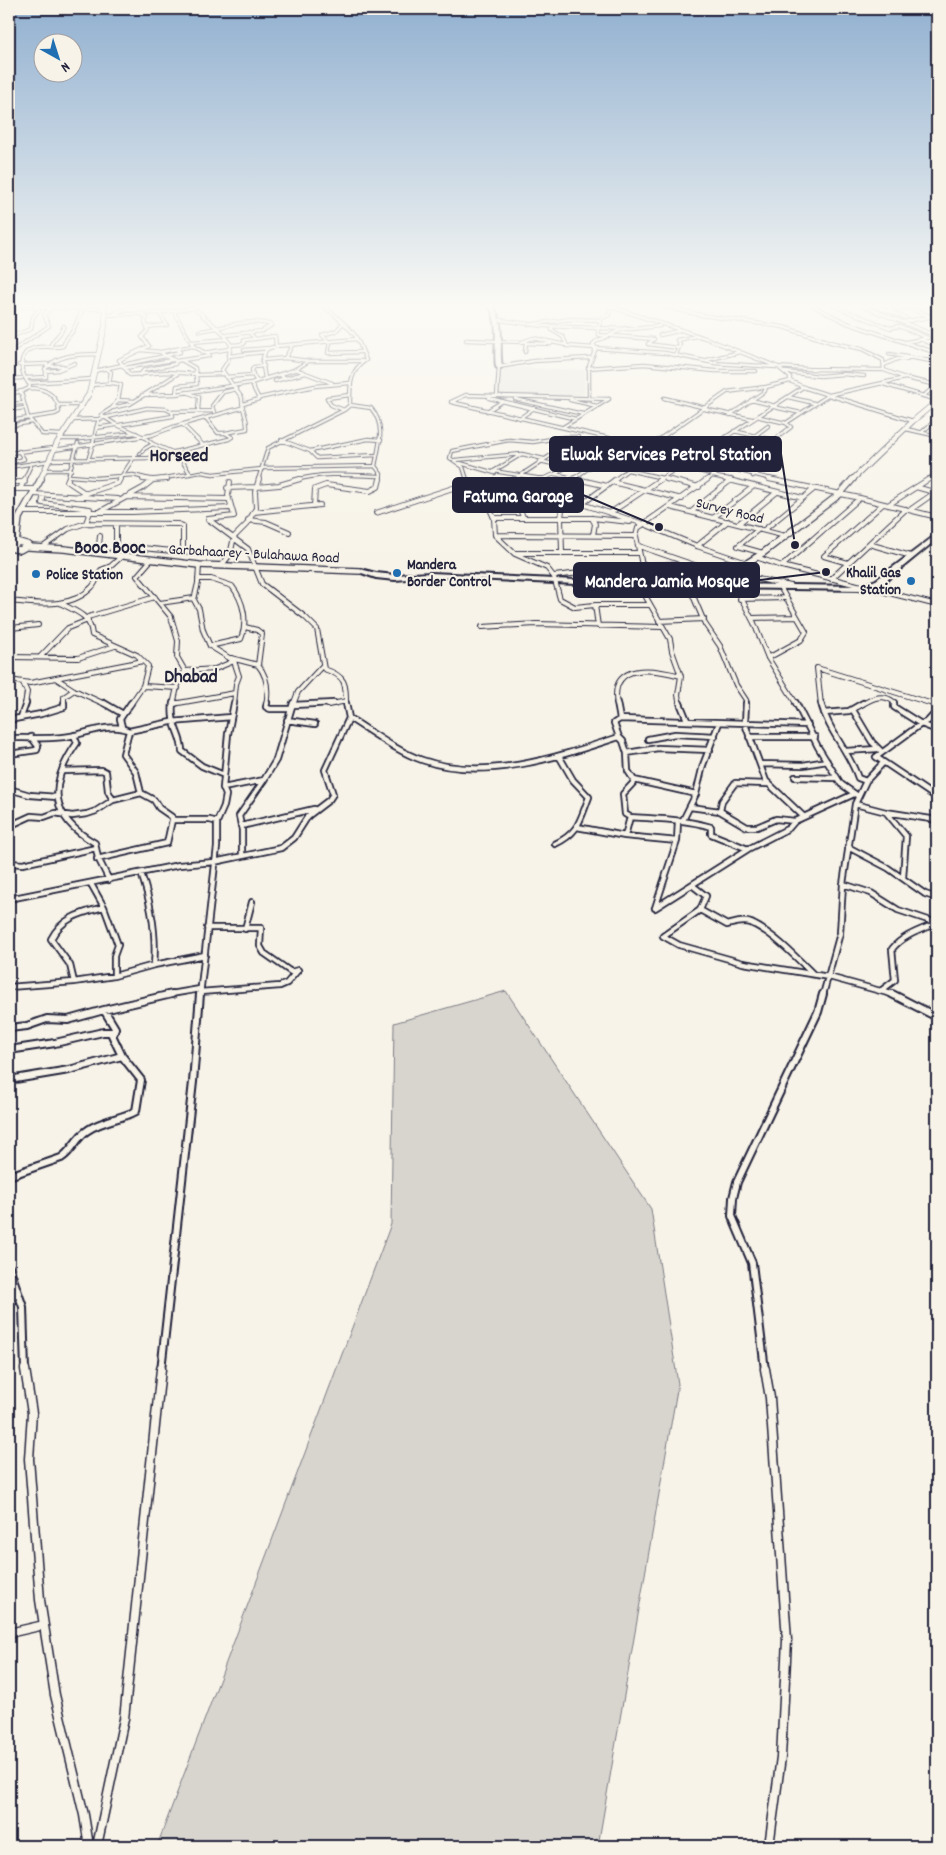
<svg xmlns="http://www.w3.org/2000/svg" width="946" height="1855" viewBox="0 0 946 1855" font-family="Dekko,sans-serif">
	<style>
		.built { fill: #e7e3db }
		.green { fill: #d8d5cf; stroke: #7d7c85 }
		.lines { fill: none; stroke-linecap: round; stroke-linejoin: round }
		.street-far4-casing { stroke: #22223b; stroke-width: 4.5 }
		.street-far3-casing { stroke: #22223b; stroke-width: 6 }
		.street-far2-casing { stroke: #22223b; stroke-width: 8 }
		.street-far1-casing { stroke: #22223b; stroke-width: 10 }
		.street-casing { stroke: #22223b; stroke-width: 11 }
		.secondary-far1-casing { stroke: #22223b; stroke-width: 6 }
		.secondary-casing { stroke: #22223b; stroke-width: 8 }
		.highway-casing { stroke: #22223b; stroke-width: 4 }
		.street-far4 { stroke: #f7f3e8; stroke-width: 2.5 }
		.street-far3 { stroke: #f7f3e8; stroke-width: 4 }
		.street-far2 { stroke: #f7f3e8; stroke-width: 4.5 }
		.street-far1 { stroke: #f7f3e8; stroke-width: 6 }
		.street { stroke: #f7f3e8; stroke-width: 8 }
		.secondary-far1 { stroke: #f7f3e8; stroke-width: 4.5 }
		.secondary { stroke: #f7f3e8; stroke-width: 5.5 }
		.highway { fill: #f7f3e8; fill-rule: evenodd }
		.poi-dot { fill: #1f6fb2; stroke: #f7f3e8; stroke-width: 2 }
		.labels { text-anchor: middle; stroke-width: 4; stroke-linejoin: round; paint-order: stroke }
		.far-street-label { font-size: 15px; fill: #22223b; stroke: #f7f3e8 }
		.far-poi-label { font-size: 15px; font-weight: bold; fill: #22223b; stroke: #f7f3e8; text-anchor: start }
		.far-district-label { font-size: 19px; font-weight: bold; fill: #22223b; stroke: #f7f3e8 }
		.leader { fill: none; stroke: #22223b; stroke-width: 2 }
		.callout-dot { fill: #22223b; stroke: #f7f3e8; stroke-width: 2 }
		.callout { fill: #22223b; stroke: #22223b; stroke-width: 2 }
		.callout-label { font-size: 19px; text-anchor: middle; font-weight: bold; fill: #fff }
	</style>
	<rect width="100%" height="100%" fill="#f7f3e8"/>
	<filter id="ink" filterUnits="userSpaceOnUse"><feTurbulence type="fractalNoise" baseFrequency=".02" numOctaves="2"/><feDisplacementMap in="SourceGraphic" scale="10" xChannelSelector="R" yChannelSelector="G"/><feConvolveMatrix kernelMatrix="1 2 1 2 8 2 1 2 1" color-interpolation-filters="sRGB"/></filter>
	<g filter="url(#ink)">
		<path class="built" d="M499,367L585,370L584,398L495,396Z"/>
		<path class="green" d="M506,991L651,1209L678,1384L598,1846H157L391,1224L394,1023Z"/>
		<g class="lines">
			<defs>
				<path id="street-far4" d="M609,306L705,338L778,367L790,377V381L806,388L913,421
					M661,306L701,315L783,327L834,343L862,349L883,360L884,370
					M813,306L847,323L937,353
					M834,306L890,328L899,326L928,338
					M862,306L937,336
					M875,306L906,318
					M903,306L937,319
					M916,306L937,314
					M15,307L105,309
					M173,310L193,346L209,355
					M610,310L609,315L598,320L601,322L597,328L599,335L654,339L648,344
					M888,311L907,307
					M115,313L133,306
					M141,314L147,318L145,322L148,330L142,337L149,346L119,360L130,375L166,372L197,374
					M500,320L544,326L597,328
					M903,322L929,317
					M534,324L571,319L598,320
					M147,327L167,325L159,313
					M552,327V330L563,337L567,346L665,353L714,363L808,369L884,370L905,378L937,385
					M598,328L632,329L660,326
					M200,331C223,328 250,317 272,325L262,331L227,335
					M660,335L678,331
					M10,337L31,329L33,317L41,307
					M255,339L275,336L276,346
					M920,339L937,346
					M466,340L522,342L533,338L566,345
					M9,341V343
					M328,341L322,335L336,331L342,324
					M192,342L228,339
					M330,342L328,353L361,352
					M906,342L927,338
					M926,342L937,339
					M526,343L551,344
					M293,344L285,358L309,361
					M648,344L678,348
					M231,345L244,344V340L255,339L249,332
					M50,347C52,339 61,335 64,326
					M141,350L161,352L165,356L180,352L176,349L193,346
					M244,350L268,348
					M161,352L176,349
					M265,352L262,361L265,378
					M525,352L526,342
					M9,353L49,326L44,315L52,307
					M203,353L229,349
					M889,354L937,362
					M676,355L680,344L677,340L697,336
					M228,356L265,352L267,349L276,346L357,339
					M264,360L285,358
					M707,360L740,352
					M75,363L58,370L46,371L45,369C59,353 80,355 99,354
					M19,365L47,364
					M884,365L897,359H907
					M47,366H63
					M125,368L172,360
					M588,368L644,364L715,371H756
					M107,369L111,372L109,384
					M295,369L332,383
					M94,371L165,356L176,361L209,356
					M785,372L820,376L843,374L864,376
					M177,374L130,404L112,408L101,415L115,424L144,437L153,444L179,455L190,474
					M140,375L144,370L175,364L176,361
					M197,375L224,374
					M253,375L252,370L254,367L264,366
					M279,375L286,378L305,373
					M226,377L253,375L256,380
					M25,378L46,377V371
					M9,379L22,378
					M275,381L286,378
					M28,383L92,379
					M883,384L937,400
					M92,385L114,383L121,385L118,400L112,408
					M29,388C43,388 53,392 58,405H83
					M187,392L199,397L198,411
					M9,394L22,391
					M176,394L177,386L197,384L195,368L183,361
					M142,395L176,394L251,383L294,370L309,361H362
					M497,396L499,367L534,361L590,358
					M923,396L937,385
					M788,397L814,403
					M259,398L315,386L350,383
					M489,398L576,419
					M589,398V366L596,348L593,345L595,342L625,328
					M664,398L706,408
					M515,399L583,414
					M118,400L135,401
					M570,400L597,406
					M751,400L776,406
					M451,402L648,447L775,480
					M451,402L466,395L609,399
					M9,404L23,403
					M243,404L259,399L251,383
					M350,405L371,408C386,426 379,445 375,466L381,474L380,480
					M774,407L801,413
					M704,409L752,419
					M9,410L25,408
					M344,410L331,405L327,398L350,395
					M487,411L503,401
					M214,412L212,406L223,392L237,389
					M730,415L765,391L766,387
					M206,418L218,433H225
					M520,418L534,408
					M72,420L99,419L147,408L166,409L172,412L213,411
					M9,421L55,414L59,412L58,405
					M786,423L829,395L905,378
					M182,424L202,444
					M119,425L173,416L172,412
					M9,426L32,422
					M563,427L609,399
					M96,428L116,425
					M906,429L937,436
					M734,431L773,440
					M922,432L937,419
					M63,435L42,434L28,417L21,392L29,388L30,385C18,371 17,350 39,347C47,346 55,348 63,346C65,339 68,337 72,332C75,327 78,318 82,312L79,310
					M60,439H80L136,433
					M281,440L310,451L317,458L377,455
					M648,447L727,392L766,387L790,381
					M736,449L775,459L753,476
					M54,450L152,435L173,427L241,408
					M310,451L368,439L381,440
					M9,453L54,448
					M140,454L144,449L153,444
					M522,454L494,471L542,479L555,474
					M645,458L715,475
					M88,459C94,446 94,433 99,419
					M579,459L630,468
					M692,459L803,387
					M50,460L149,458L229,439L232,437L225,433L247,429C248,415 241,412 242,398L222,370L228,361L231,345L223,333L194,308L159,313L105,315
					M455,460L522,454L544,459
					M540,461L566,467
					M9,463L24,459L19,451
					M460,463L495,473
					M714,466L768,426
					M9,467L49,461
					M263,468L375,466
					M45,470H71
					M628,470L671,480
					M734,471L791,427L786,423L760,417
					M9,475L12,480
					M70,476L96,478L133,475L153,480
					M713,476L730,480
					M514,478L519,480
					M515,479L577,438
					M24,480L32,463
					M67,480L78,443
					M119,480L133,459
					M153,480L201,472L213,474L262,469
					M258,480L268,448L344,410L350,405C350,386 349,371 366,360C363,352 360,344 356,337C352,330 331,311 323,306
					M296,480C324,472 352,475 380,476
					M467,480L463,467L450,458L452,451L509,440L533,442L564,437H578
					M571,480L628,442
					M582,480L555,474L611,439
					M614,480L656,449
					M659,480L680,466
					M707,480L723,468
					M927,480L937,474"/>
				<path id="street-far3" d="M11,479L13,482H25
					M68,479L67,481L85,493
					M143,479L153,480
					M466,479L468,485
					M516,479L543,491
					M540,479H545
					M577,479L607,486
					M666,479L699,487
					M725,479L803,498
					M769,479L860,498L937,517
					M230,482L228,495L234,516L208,519L248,549L262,584L305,617L317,629L324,669C346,676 346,683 346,705
					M612,482L682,499
					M484,486L486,500L494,518L495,535L515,554L547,568L554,577L560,599L575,607L595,605
					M257,487L279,485L300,479
					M916,487L937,493
					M227,488L257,487
					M512,488L523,517
					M9,489H36
					M20,489L25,479
					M34,494L118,499
					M550,494L573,479
					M44,495L42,503L90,509
					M75,497L118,483L120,479
					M125,497L228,499
					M9,500L10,497
					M486,500L562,502
					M582,504L616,479
					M888,505L929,479
					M314,506L315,489L326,485L370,491L378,487L380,479
					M670,507L785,536
					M910,510L937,491
					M101,511L143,488L153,480L167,479
					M24,512H132L230,508
					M254,512L320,505
					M691,512L731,480
					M376,513L459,486H484L537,491L550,494L564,501L582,504L644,524L697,546L747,563
					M610,513L661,479
					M494,518H592L630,522
					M592,518L595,524L593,535
					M713,518L754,486
					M248,520L266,522L289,532
					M86,523L178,524L183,526V552L230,555
					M738,524L777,492
					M759,529L738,546L763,553
					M764,530L814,489
					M495,535L636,536
					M9,536H16
					M869,544L911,556
					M639,546L732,578
					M697,546L728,521
					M43,547L68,529L86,523L90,512
					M116,548H142L183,552
					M89,552L99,545L100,536
					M562,552L561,518L563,502
					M514,553H638
					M109,555L116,548V525
					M756,557L782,566L937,605
					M151,560L137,576L171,617L178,641L177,657L185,671L177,687L173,705
					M848,563L824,556L883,504
					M199,565L198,583L194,600L199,609L203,630L210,646L234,661L239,676L236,684L234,705
					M221,566L230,555L234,537L247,524L256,508L255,492L259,479
					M782,566L860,498
					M735,574L791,586
					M554,576L649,565L690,564
					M198,579H211L232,586C244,602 248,621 241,639L210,646
					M831,579L906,509
					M639,585L670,639L672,651L681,676L678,695L680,705
					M646,585L636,536L638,528L708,479
					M689,586L705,624L720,646L736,685L746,700V705
					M735,586L754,623L768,658L797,705
					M740,599L785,598
					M9,601C36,603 71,610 92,587C96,583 98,576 101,570L111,566L122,556
					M60,603C76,612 90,614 92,635L137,655L148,666L143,686L130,705
					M160,603L194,598
					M9,613L10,601
					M88,617L155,597
					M752,618L797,617
					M659,621L704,619
					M9,626L11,628L38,625
					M598,626L595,605H649
					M245,627L257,630L262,634L258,665C268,677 269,690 266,705
					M482,627L536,624L663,627
					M41,656L68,628L88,620
					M9,657L78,658L115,646
					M231,658L258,665
					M768,658L801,640L806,632L780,587
					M185,671L215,669L234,661
					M57,679L74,690L107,705
					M9,680L30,683L143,661
					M23,683L27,692L25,705
					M143,686L178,688
					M173,704L235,693
					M64,705V697L74,690
					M293,705L298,692L323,665
					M328,705L346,701
					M617,705C609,661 654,669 681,676
					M821,705L817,668L936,705
					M861,705C873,698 883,693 894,702V705"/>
				<path id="street-far2" d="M104,703L123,714
					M173,703C170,727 182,734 182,751L202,766L224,775
					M267,703L266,707L270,709H291
					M617,703L620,719
					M680,703L687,720
					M746,703L745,724L766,781L803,816
					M796,703L818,747L841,784L858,796
					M821,703C828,731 849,751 858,778L866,781
					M894,703V707L921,724L937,730
					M932,703L937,705
					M173,704L176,703
					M293,705L334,703
					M853,710L872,742L881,751
					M937,711L928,721L921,724L876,757L937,798
					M824,713L849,711L863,703
					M21,717L26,703
					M349,718C372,732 396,751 422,760C485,782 558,757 619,737L614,723L620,719L808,725
					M9,720L41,714L64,707V703
					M287,720L315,724
					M122,727L120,719L131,703
					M129,731L123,754L136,772L141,793L154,800L159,808L172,817V820H210L217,822
					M74,735L77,743C48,784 49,817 95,843L96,848
					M619,737L623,741L627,753L658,748L710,750
					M749,737H815
					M9,738C27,738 46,739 64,737C84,735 111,721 129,731L171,722L231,717
					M648,739L675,734L715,736
					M846,751L877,749
					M627,753L628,771L634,780L696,794
					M9,754L37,750L38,746L31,737
					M761,764L803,765L827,761
					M63,771L102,770L106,772L108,791L113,800
					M795,777L837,778
					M635,781L623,794L625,814L630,817C657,819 685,819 711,827V834L748,849
					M223,788L264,780L276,760L293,703
					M9,789L30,795L57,797
					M855,804L886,812L906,836L903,878
					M690,807L720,811L747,827H757L776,819L795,821
					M720,811L722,801L735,783L768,784
					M886,812L937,820
					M9,826L31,816L44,817L55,813L72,816L87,814L96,811L113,800L141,793
					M241,826L314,809
					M577,827L625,836L677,841
					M625,836L630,817
					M555,844C579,833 580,820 589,797L573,780L559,756
					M848,847L888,868L925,894L937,898
					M242,856V830L239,816L264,780
					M97,859L167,843L172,820
					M9,863L23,864L96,848L98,858L109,880
					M141,873C151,903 157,933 154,965
					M91,884L104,907L118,945L114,956V976
					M843,884L871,893L898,910L937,923
					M692,885L706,896L700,910L727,925C735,923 743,920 751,923C773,933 796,957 813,974
					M9,899L179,865L214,862L281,848L294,838L308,816L329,800L333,794L325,770L349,718L346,703
					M655,908L748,849L789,828L795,821L854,794
					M655,908L677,841L678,821L683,820L696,794L703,765L719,723
					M700,910L663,936L679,945L743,963L829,977L895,995
					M245,929L252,902
					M74,982L70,965L51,939C62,917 82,913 104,907
					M9,987L74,982L114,976L154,965L205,955
					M882,990L895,980L892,949C903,935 921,930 937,923
					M200,992L280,986L287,983L298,970L291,972L264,953L260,946L261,928H207
					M934,993L937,990
					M165,995L200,989
					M200,995L217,847V822L224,806L226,795L223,788L228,734L234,703
					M823,995L840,933L843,884L855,804L866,781L883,763"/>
				<path id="street-far1" d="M892,994L937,1017
					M9,1028L27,1026L47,1019L68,1020L104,1010
					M9,1050L55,1043L103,1032H114L115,1028L104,1010L172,994
					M9,1080L69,1070L122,1056L111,1033
					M9,1176L61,1158C72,1152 76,1137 88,1130C103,1120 121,1119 136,1111L141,1080L122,1056
					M9,1267L23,1307L25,1370
					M9,1309L16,1289
					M161,1370L193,1082L200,994
					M765,1370L752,1263L732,1216L733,1198L737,1182L818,1012L823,994"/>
				<path id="street" d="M25,1369L32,1413L29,1459L40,1600L55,1695L84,1815L89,1846
					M765,1369L770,1398L787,1640L781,1757L769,1846
					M9,1633L44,1625
					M97,1846L124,1719L161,1369"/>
				<path id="secondary-far1" d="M40,480L57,443L89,394L105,326V306
					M852,480L913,421L937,401"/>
				<path id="secondary" d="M16,543L19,518L41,479
					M9,547L19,542L29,545L20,550L9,548
					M28,547L64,549L199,565L360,571
					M731,586L732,578L747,563L763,553L840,494L853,479"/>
				<path id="highway" d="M489,306H493C506,325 498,346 502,367L499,369L496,367C493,346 501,325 489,306Z
					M937,534V539L882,584L861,590L639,587L431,577L395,580L376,578L356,571L360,569L376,573L395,575L431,573L639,583L860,586L876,580Z"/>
			</defs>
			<use href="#street-far4" class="street-far4-casing"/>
			<use href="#street-far3" class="street-far3-casing"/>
			<use href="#street-far2" class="street-far2-casing"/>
			<use href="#street-far1" class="street-far1-casing"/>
			<use href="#street" class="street-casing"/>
			<use href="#secondary-far1" class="secondary-far1-casing"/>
			<use href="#secondary" class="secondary-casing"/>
			<use href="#highway" class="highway-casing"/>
			<use href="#street-far4" class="street-far4"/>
			<use href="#street-far3" class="street-far3"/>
			<use href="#street-far2" class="street-far2"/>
			<use href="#street-far1" class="street-far1"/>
			<use href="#street" class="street"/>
			<use href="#secondary-far1" class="secondary-far1"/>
			<use href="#secondary" class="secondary"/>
			<use href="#highway" class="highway"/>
		</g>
	</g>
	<linearGradient id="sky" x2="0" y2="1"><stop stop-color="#91b0d0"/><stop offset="0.54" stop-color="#fbfaf5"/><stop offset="1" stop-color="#fbfaf5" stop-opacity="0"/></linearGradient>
	<rect width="946" height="566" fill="url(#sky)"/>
	<g class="poi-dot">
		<circle cx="397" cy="573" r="5"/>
		<circle cx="36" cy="574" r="5"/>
		<circle cx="911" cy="581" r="5"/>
	</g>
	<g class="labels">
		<g class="far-street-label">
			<text transform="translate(730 510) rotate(14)" y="5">Survey Road</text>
			<text transform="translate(254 553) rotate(3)" y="5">Garbahaarey - Bulahawa Road</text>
		</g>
		<g class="far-poi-label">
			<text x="407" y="569">Mandera<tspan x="407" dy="17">Border Control</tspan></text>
			<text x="901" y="577" text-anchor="end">Khalil Gas<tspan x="901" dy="17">Station</tspan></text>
			<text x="46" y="579">Police Station</text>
		</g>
		<g class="far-district-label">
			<text x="179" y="461">Horseed</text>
			<text x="110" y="553">Booc Booc</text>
			<text x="191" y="682">Dhabad</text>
		</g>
	</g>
	<path class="leader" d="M795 545L781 454M659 527L583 495M826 572L759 580"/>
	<g class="callout-dot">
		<circle cx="795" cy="545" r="5"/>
		<circle cx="659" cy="527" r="5"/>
		<circle cx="826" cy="572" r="5"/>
	</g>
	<g class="callout">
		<rect x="550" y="437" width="231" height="34" rx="5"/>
		<rect x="453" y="478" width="130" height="34" rx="5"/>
		<rect x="574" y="563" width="185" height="34" rx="5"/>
	</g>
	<g class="callout-label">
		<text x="666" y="460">Elwak Services Petrol Station</text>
		<text x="518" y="502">Fatuma Garage</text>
		<text x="667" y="587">Mandera Jamia Mosque</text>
	</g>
	<rect width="946" height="1855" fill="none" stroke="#f7f3e8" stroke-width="30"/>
	<rect x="15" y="15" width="916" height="1825" fill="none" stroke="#22223b" stroke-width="2" filter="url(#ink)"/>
	<g transform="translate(58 58) rotate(141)"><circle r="24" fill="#f7f3e8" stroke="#a29fa3"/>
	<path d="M0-4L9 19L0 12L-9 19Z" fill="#1f6fb2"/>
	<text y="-8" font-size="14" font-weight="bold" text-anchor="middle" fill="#22223b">N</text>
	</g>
</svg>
